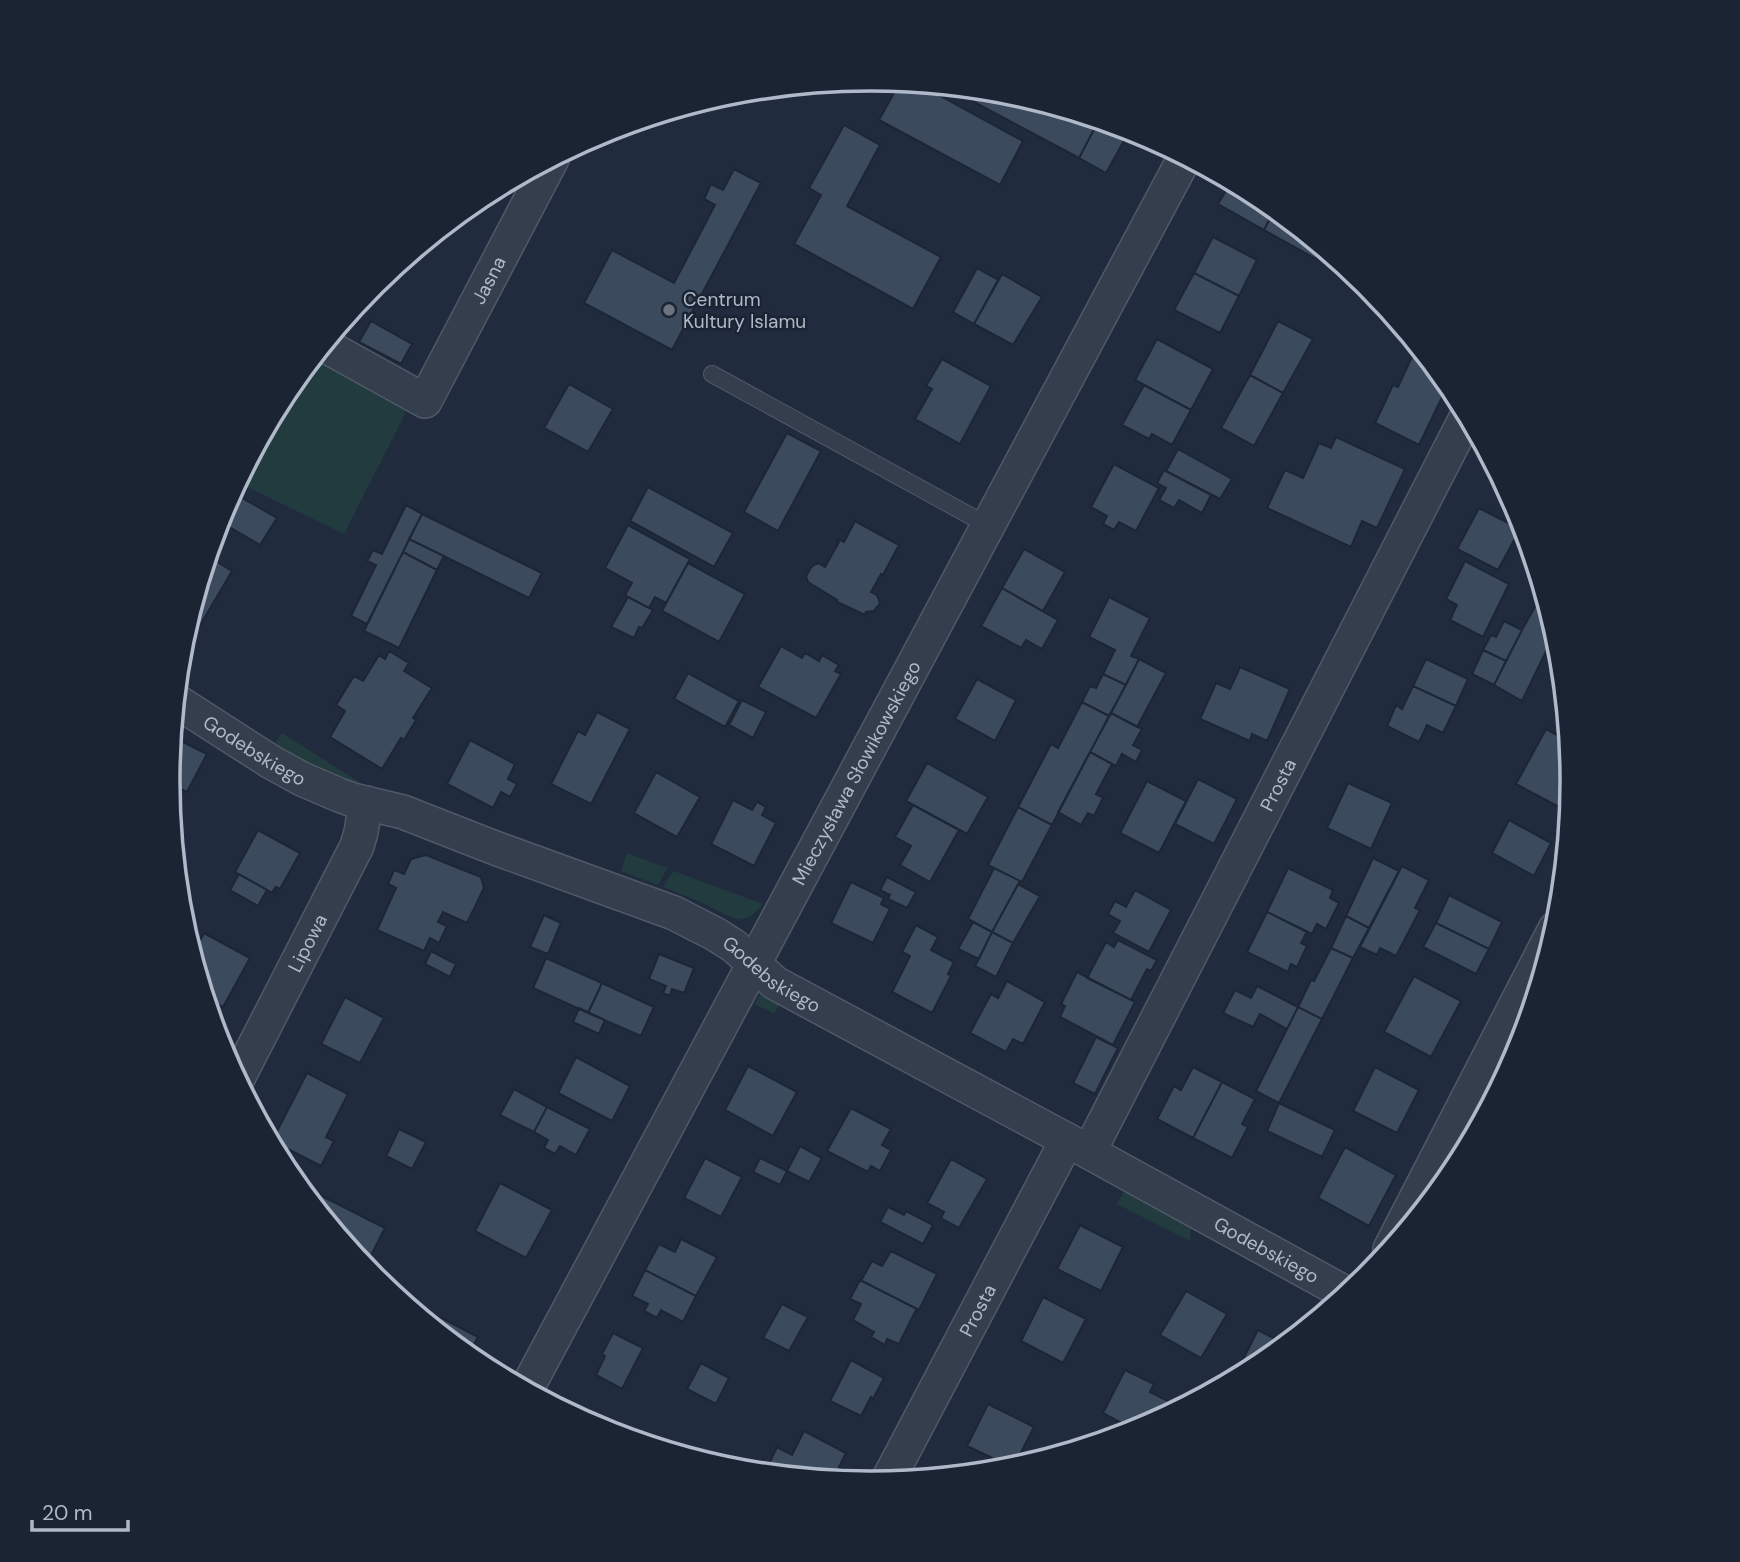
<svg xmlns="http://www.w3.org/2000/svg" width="1740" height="1562" viewBox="0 0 1740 1562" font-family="'DM Sans',sans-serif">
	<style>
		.green { fill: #223b3f }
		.building { fill: #3c4a5d; stroke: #1c2634; stroke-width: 2 }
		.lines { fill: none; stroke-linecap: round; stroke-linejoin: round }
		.service-casing { stroke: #505968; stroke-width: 18 }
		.minor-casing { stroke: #505968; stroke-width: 36 }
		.service { stroke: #343e4d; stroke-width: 16 }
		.minor { stroke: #343e4d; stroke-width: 33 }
		.worship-dot { fill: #6b7280; stroke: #1a2432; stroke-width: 2.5 }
		.labels { text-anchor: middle; stroke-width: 5; stroke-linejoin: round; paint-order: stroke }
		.street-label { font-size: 19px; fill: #b0b9c9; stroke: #1a2432 }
		.poi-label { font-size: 19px; fill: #b0b9c9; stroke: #1a2432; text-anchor: start }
		.rim { fill: none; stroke: #b0b9c9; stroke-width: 3.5 }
	</style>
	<rect width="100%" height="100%" fill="#202c3e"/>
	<path class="green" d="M313,358L404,405L405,414L344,534L237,482L286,391Z
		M282,733L367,787L338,780L273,746Z
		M627,853L667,868L658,885L621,871Z
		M673,871L679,873L763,904C742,931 728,915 705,904C692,898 677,893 663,887Z
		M762,991L912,1073L918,1085L911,1076L780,1004L774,1014L755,1004Z
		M1128,1191L1191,1225L1190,1241L1117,1204L1123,1193Z"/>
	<path class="building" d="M900,82L917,83L1023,141L1000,185L879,120Z
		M944,86L1007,92L1099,120L1079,158Z
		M1099,120L1130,130L1106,173L1079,158Z
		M844,125L880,145L847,206L941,257L913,309L794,244L821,195L809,188Z
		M734,169L761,183L672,350L584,303L612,250L674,283L715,205L704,199L711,184L723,190Z
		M1231,182L1260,197L1275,209L1264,230L1218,204Z
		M1275,209L1322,248L1316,259L1264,230Z
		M1213,237L1257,260L1239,296L1194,273Z
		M977,268L998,280L974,324L953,312Z
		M1194,273L1239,296L1220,333L1174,310Z
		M1002,274L1042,297L1013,345L974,324Z
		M371,321L412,344L401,364L359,342Z
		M1278,321L1313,339L1283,393L1250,375Z
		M1157,339L1213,369L1191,410L1135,380Z
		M1417,346L1456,395L1453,400L1443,395L1419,445L1375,423L1393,385L1398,387Z
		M942,359L991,386L960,444L915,419L932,389L926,386Z
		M1250,375L1283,393L1254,446L1221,428Z
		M569,384L613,409L588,452L544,428Z
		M1144,385L1191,410L1172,445L1152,434L1149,439L1122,425Z
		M787,433L821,451L778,531L744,512Z
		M1336,437L1405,469L1377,528L1362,521L1351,547L1267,508L1285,470L1303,478L1319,443L1331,448Z
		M1178,449L1232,479L1220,499L1166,471Z
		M1114,464L1159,488L1136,531L1119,522L1114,530L1103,524L1107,516L1091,507Z
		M1164,470L1211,495L1202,513L1179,500L1174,508L1159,500L1166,488L1157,483Z
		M1497,472L1509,495L1491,485Z
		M648,487L733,533L714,567L630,521Z
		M232,492L277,518L260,545L219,521L221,512Z
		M406,505L422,514L367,624L351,616L376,565L367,561L373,550L382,554Z
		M1479,508L1520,529L1498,570L1457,549Z
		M422,514L542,573L529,598L409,539Z
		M855,521L899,545L883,575L881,574L871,592L877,595L880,603L874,611L866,612L865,615L835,601L837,600L808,582L806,576L812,566L818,563L825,567L839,542H837L838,539L844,542Z
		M628,525L690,559L666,603L655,597L649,608L628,597L625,595L632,583L605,568Z
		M409,539L444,556L437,570L403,552Z
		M1024,549L1065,572L1043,611L1002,588Z
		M403,552L437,570L399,648L364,631Z
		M208,556L232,571L195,634L186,628Z
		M1465,561L1509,584L1483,637L1450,620L1457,605L1446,599Z
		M688,563L745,594L719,642L662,611Z
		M1002,588L1058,620L1042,649L1026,640L1021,648L981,626Z
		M628,597L653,610L642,628L639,627L634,638L611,627Z
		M1109,597L1150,618L1131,656L1139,659L1126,685L1103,674L1115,650L1089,637Z
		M1537,603L1548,608L1555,633L1522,701L1494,685L1522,630Z
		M1504,621L1522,630L1506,661L1483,650L1491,635L1496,637Z
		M781,646L802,658L805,653L819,661L822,655L839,665L835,671L841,674L816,718L758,687Z
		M1483,650L1506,661L1494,685L1472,674Z
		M389,651L409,663L404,671L432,688L413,718L416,720L404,740L401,738L382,769L330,737L345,711L336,705L354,676L363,681L379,655L385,659Z
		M1139,659L1166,673L1137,727L1111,713Z
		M1426,659L1468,679L1456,706L1413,686Z
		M1240,667L1290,689L1267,741L1252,734L1250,741L1200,719L1216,683L1230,689Z
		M688,673L739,701L725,727L674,699Z
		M1103,674L1126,685L1109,716L1082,702L1090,686L1096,688Z
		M977,679L1016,700L995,741L955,719Z
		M1413,686L1456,706L1443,733L1427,725L1419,742L1387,726L1396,705L1402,709Z
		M742,700L766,712L753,738L729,725Z
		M1082,702L1109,716L1052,825L1018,807L1051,744L1058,748Z
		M597,712L630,729L591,804L551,784L578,731L585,735Z
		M1111,713L1142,729L1133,745L1142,750L1136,762L1122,754L1116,766L1090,752Z
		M1546,729L1568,741L1572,781L1571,789L1561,808L1516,784Z
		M470,740L515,764L508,779L517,784L510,797L501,792L493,808L447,784Z
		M181,741L207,754L187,792L168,783L170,762Z
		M1090,752L1112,764L1096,794L1103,798L1094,816L1088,813L1081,825L1058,812Z
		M927,763L988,797L967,834L906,801Z
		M656,772L700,797L677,837L634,813Z
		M1198,779L1237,799L1214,844L1175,824Z
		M1147,781L1186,801L1159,853L1120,833Z
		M1348,783L1392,803L1371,849L1327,828Z
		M733,800L752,810L757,802L766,807L762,815L776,823L754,866L711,844Z
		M913,805L959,830L930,882L900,865L911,846L895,837Z
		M1018,807L1052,825L1022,882L988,865Z
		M1509,820L1551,843L1534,876L1492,853Z
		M258,830L300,853L280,889L276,887L273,891L277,893L276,895L235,872Z
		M426,855L481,877L484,888L467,923L443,912L438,922L447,926L439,943L430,938L424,951L377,930L396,888L388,884L394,870L404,874L411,859Z
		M1373,858L1399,871L1369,928L1346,916Z
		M1402,866L1429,880L1415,908L1420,910L1396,956L1380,948L1377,955L1360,947Z
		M994,868L1020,881L992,932L968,919Z
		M1288,868L1333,890L1330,898L1339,903L1326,929L1317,924L1312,934L1267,912Z
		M239,874L267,890L258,906L230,890Z
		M887,877L916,892L907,908L888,899L890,895L880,890Z
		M851,882L884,898L881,904L890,909L873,943L831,923Z
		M1018,884L1040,896L1013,943L992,932Z
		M1135,890L1171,910L1149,952L1113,933L1120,921L1108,914L1115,901L1126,907Z
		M1449,895L1502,922L1489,949L1436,923Z
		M1267,912L1307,932L1301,943L1307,946L1297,967L1291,964L1288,972L1247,952Z
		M544,915L561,923L548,954L530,947Z
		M1346,916L1369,928L1353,958L1331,948Z
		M973,922L992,932L979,959L958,949Z
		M1436,923L1489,949L1476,974L1423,947Z
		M916,925L938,937L931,950L954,962L948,974L951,976L932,1013L892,992L910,956L902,952Z
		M992,932L1013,943L996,977L975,966Z
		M204,933L250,958L223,1007L205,997L192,955Z
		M1118,940L1157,960L1151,971L1147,969L1131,1000L1087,978L1106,942L1114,947Z
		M1331,948L1353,958L1322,1019L1298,1007L1311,980L1314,981Z
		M431,951L456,964L450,977L425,964Z
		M659,954L694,968L684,993L672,989L670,996L663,993L666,986L649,979Z
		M546,958L602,983L588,1013L533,988Z
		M1077,972L1135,1002L1113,1045L1060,1017L1065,1006L1061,1004Z
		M1414,976L1461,1001L1431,1057L1384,1032Z
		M1007,981L1045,1002L1023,1044L1013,1039L1006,1052L970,1033L991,994L998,998Z
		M602,983L654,1007L641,1036L588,1013Z
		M1257,986L1298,1007L1287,1029L1260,1014L1253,1027L1223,1013L1235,990L1251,998Z
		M345,997L384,1018L360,1063L321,1044Z
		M1298,1007L1322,1019L1279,1103L1256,1091Z
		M579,1008L605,1020L599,1034L573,1022Z
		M1096,1037L1118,1048L1095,1094L1073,1083Z
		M576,1057L630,1086L612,1121L558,1093Z
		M748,1066L797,1092L773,1136L725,1110Z
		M1193,1067L1222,1082L1193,1138L1157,1119L1174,1086L1181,1090Z
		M1375,1067L1419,1090L1397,1133L1353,1111Z
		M307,1073L348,1094L326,1137L334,1141L321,1166L272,1141Z
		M1222,1082L1255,1099L1242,1124L1248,1127L1232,1158L1193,1138Z
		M514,1089L547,1107L534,1132L500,1115Z
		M1279,1103L1335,1130L1322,1157L1267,1131Z
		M547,1107L590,1129L576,1155L560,1146L555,1154L544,1148L548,1140L534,1132Z
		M851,1108L891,1129L882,1145L891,1150L880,1171L871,1166L868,1172L827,1151Z
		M399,1129L426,1142L412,1169L386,1156Z
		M800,1146L822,1158L809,1182L787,1171Z
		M1345,1147L1396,1175L1369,1226L1318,1198Z
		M705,1158L742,1177L721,1217L684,1198Z
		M760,1158L787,1171L780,1185L753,1172Z
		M951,1159L987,1179L959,1228L941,1218L944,1212L927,1203Z
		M500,1183L552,1210L526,1258L475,1231Z
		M318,1194L385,1228L365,1267L312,1203Z
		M888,1207L904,1215L906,1211L933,1225L923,1244L880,1222Z
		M1080,1225L1123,1247L1101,1291L1057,1269Z
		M681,1239L717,1257L696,1296L645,1270L659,1244L675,1252Z
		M891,1251L937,1274L919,1310L860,1280L862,1279L872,1261L882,1266Z
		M645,1270L696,1296L683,1322L661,1310L657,1318L644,1311L648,1304L632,1296Z
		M860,1280L919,1310H916L899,1344L887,1339L885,1345L871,1337L874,1332L853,1320L861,1304L850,1299Z
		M1186,1291L1227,1314L1201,1358L1160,1335Z
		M1043,1297L1086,1319L1063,1363L1021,1341Z
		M782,1304L808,1317L789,1351L763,1338Z
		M436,1315L478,1337L468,1355L431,1325Z
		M1258,1330L1285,1344L1260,1365L1240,1376L1236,1373Z
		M613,1333L643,1348L622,1389L596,1375L605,1356L602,1354Z
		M851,1360L884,1378L873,1399L871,1397L861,1416L830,1401Z
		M701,1363L729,1378L716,1404L687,1389Z
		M1125,1370L1154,1384L1150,1392L1178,1406L1176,1410L1136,1431L1103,1413Z
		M988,1404L1034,1427L1013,1468L967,1446Z
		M804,1431L846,1453L839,1467L850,1472L845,1481L765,1472L777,1447L792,1455Z"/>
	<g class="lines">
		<defs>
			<path id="service" d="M712,374L987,525"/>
			<g id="minor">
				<path id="s1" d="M324,345L425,401L552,159"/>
				<path id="s2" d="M176,701L271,762L302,779L339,795L353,800L403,812L495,848L674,913L715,934L734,946L775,983L1067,1140L1347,1294"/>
				<path id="s3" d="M237,1080L357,846L361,832L366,803"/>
				<path id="s4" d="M1089,1152L1467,416"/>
				<path d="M1390,1249L1555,929"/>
				<path id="s5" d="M526,1390L1185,157"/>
				<path id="s6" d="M887,1482L1067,1140"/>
			</g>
		</defs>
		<use href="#service" class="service-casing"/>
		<use href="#minor" class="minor-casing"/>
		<use href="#service" class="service"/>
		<use href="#minor" class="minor"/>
	</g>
	<circle class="worship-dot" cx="669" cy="310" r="7"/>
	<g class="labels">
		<g class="street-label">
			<text dy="7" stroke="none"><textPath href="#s1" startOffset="252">Jasna</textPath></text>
			<text dy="7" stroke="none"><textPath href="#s2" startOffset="93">Godebskiego</textPath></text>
			<text dy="7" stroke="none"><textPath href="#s5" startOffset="700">Mieczysława Słowikowskiego</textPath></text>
			<text dy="7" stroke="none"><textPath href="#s4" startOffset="413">Prosta</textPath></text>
			<text dy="7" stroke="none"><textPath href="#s3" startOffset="154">Lipowa</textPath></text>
			<text dy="7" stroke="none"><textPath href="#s2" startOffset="660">Godebskiego</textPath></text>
			<text dy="7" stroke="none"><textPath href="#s2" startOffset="1227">Godebskiego</textPath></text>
			<text dy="7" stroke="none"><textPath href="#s6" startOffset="194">Prosta</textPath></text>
		</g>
		<g class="poi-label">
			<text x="683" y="306">Centrum<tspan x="683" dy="22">Kultury Islamu</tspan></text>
		</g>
	</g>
	<path d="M0 0H1740V1562H0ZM180 781a690 690 0 1 1 1380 0a690 690 0 1 1-1380 0Z" fill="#1a2432" fill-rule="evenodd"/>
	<path class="rim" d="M180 781a690 690 0 1 1 1380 0a690 690 0 1 1-1380 0Z"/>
	<path d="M32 1520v10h96v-10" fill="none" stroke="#b0b9c9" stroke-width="3.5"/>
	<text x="42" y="1520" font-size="21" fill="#b0b9c9" stroke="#1a2432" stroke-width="5" paint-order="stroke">20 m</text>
</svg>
